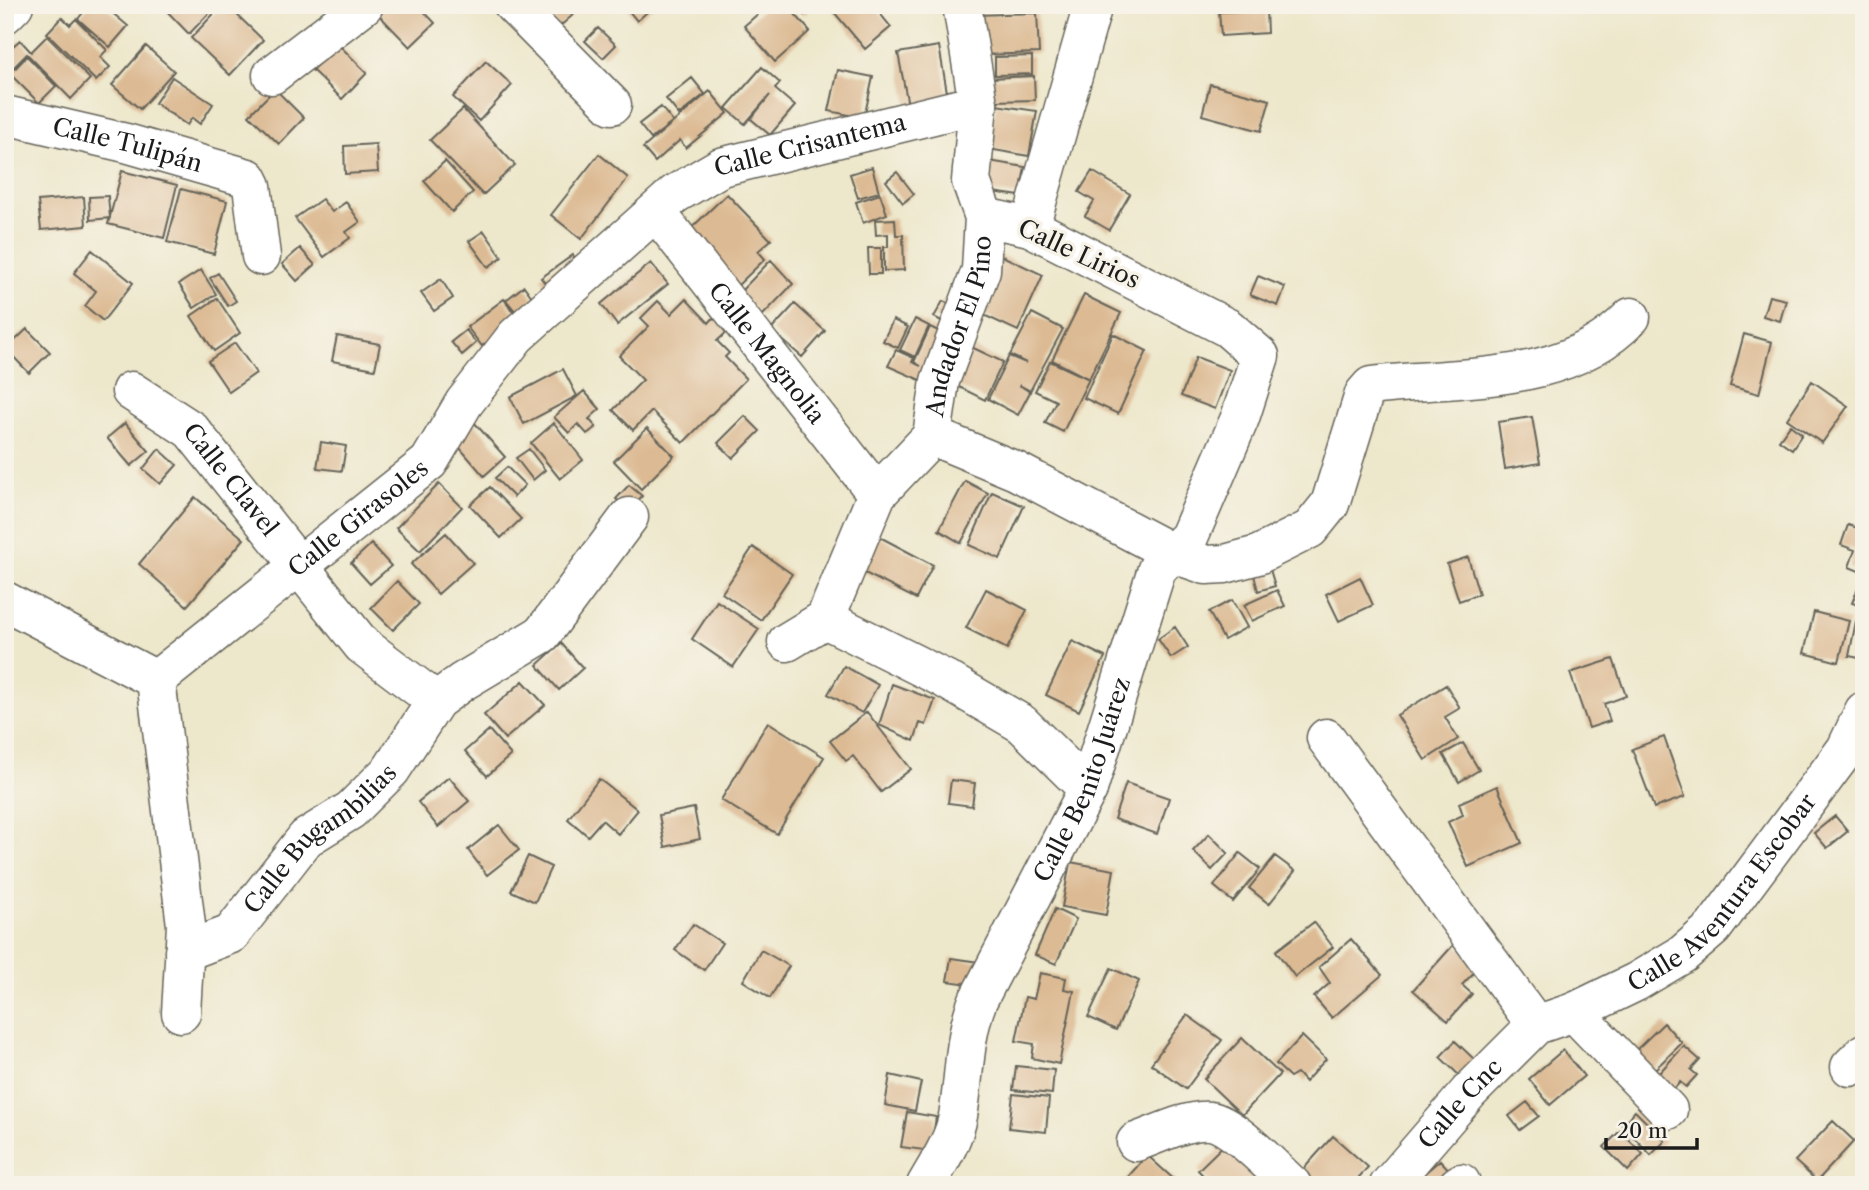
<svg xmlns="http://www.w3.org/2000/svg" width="1869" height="1190" viewBox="0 0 1869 1190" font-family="'Libre Caslon Text',serif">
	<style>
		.building { fill: #dcba93 }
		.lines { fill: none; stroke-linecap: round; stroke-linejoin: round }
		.minor-casing { stroke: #656359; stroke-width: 41 }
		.minor { stroke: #fff; stroke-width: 38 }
		.labels { text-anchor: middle; stroke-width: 7; stroke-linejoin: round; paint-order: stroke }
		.street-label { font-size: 24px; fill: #1c1c1c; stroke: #f7f3e8 }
	</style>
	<rect width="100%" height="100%" fill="#f7f3e8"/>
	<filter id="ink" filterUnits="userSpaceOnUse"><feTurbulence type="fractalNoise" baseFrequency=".0143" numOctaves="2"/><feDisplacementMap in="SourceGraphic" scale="14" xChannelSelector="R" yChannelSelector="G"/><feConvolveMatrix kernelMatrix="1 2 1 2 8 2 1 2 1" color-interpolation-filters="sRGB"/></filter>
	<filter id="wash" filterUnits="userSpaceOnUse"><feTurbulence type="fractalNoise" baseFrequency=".00686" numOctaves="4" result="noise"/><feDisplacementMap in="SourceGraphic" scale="28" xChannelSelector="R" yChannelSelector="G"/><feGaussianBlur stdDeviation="1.57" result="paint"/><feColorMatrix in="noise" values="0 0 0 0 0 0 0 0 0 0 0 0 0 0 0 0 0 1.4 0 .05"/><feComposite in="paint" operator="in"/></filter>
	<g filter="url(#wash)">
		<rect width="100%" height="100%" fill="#ede7cb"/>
		<g id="blocks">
			<path class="building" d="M89,5H103L128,26L110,47L78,19Z
				M161,5H217L189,34Z
				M222,5H227L263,40L230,75L191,38Z
				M383,5H418L435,23L410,47L376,12Z
				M540,5H564L573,15L559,27Z
				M567,5H583L574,13Z
				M624,5H655L637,21Z
				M768,5H787L810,31L775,62L744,26Z
				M794,5H813L804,15Z
				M828,5H873L891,27L865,49Z
				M1266,10L1267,33L1221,36L1219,12Z
				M1037,13L1039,53L979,55L977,15Z
				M62,17L70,25L76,19L107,50L100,57L110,67L96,81L47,33Z
				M598,28L616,45L603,58L585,41Z
				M47,36L90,79L71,99L27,54L12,69L5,61V53L20,40L31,52Z
				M338,44L367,73L342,99L312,70Z
				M146,46L174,71L140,109L112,85Z
				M939,46L948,98L908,105L898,53Z
				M27,56L56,86L39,103L10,74Z
				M1032,56V74L995,75V57Z
				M486,61L512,85L479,121L453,97Z
				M762,67L780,83L775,89L795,106L770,135L751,119L770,95L745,124L726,108Z
				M838,70L873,77L864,118L829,111Z
				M1034,76L1035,100L992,101L991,78Z
				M172,77L213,104L200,124L192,118L187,125L155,103Z
				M692,78L705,94L679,115L666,99Z
				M1210,84L1270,100L1261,131L1202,115Z
				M275,89L304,118L279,144L249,115Z
				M710,91L728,113L686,148L680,140L655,162L643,148Z
				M996,105L1037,111L1029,156L988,149Z
				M661,107L673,122L651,139L639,124Z
				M463,109L515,165L483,195L430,140Z
				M376,144L378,172L345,174L344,146Z
				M599,154L628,178L581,239L551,215Z
				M983,160L1025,167L1020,196L978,190Z
				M445,161L473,192L452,212L424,181Z
				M872,167L879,192L858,198L850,174Z
				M122,171L177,185L164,238L108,224Z
				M1092,171L1130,194L1109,230L1085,216L1094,201L1079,192Z
				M897,172L914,194L903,203L886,181Z
				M181,189L227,201L214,254L167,242Z
				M727,194L771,240L758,251L765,259L735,288L685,234Z
				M880,194L887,214L863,223L856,202Z
				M108,196L110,218L90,220L89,197Z
				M84,197L86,226L41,230L38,201Z
				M322,199L332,212L346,202L360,222L346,232L350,238L324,257L295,218Z
				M895,219L896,235H903L904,270L884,271V247H888V234L876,235L875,220Z
				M484,231L502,257L488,267L469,241Z
				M300,248L315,265L297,281L282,264Z
				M868,248H881V274H869Z
				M92,250L133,283L103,321L85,306L96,291L74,273Z
				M573,255L583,269L552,292L541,278Z
				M1000,255L1043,275L1018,331L975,311Z
				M771,260L793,284L762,316L739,293Z
				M651,263L668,284L617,325L601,304Z
				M201,270L216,294L194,308L179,284Z
				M218,273L236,301L228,306L210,278Z
				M1258,276L1285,287L1278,306L1250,295Z
				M441,279L453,298L434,311L421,293Z
				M524,286L537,304L520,317L506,300Z
				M1084,295L1121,313L1089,379L1052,360Z
				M1769,296L1786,300L1780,321L1763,316Z
				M217,298L240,333L214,351L191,316Z
				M504,299L518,319L482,346L467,327Z
				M686,299L709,323L715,316L729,330L717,341L729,353L725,357L746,379L683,443L652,411L633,430L613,410L643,380L619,356L649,326L641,318L658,301L671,314Z
				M943,301L955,307L947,324L934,317Z
				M795,304L825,331L802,357L771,330Z
				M1032,313L1063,329L1030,391L1019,385L1030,392L1018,415L988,399L1009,356L1026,363L1010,355Z
				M915,319L929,326L915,357L900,350Z
				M893,320L908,327L898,348L883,341Z
				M930,327L951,337L927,383L888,366L896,350L914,358L912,362L921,366L914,362Z
				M27,329L50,352L29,373L6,349Z
				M466,330L476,343L462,355L451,342Z
				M1113,334L1147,351L1118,414L1084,398Z
				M1744,334L1772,342L1759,394L1730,386Z
				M337,336L380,344L375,369L332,361Z
				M235,343L256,373L229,392L208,361Z
				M965,344L1003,362L985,400L947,381Z
				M1196,357L1230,370L1215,409L1181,396Z
				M1050,361L1089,379L1063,432L1045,423L1056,401L1035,391Z
				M563,369L577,396L524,424L510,397Z
				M1812,381L1848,406L1822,443L1787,419Z
				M584,391L600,409L589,419L596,427L587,434L578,424L569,433L554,417Z
				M745,416L760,431L733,458L718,443Z
				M1532,417L1540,463L1505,469L1498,422Z
				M473,421L505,457L484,476L453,440Z
				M125,423L149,451L131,466L107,438Z
				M554,423L583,460L560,479L531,443Z
				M1790,425L1802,434L1792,449L1779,440Z
				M647,428L674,456L641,489L614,461Z
				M321,442L346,446L342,471L317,468Z
				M159,449L177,465L160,484L143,469Z
				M529,449L545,470L533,480L516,458Z
				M507,467L525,485L514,497L495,478Z
				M965,481L988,493L961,543L939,530Z
				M439,484L462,507L420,551L396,528Z
				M629,485L642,496L629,511L616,499Z
				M490,487L521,519L501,538L470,505Z
				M992,492L1024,506L1000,559L969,545Z
				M195,497L244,539L187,606L139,564Z
				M1848,525L1864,530V573L1849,567L1855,550L1841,545Z
				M446,533L473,563L438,594L411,564Z
				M876,535L933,565L916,599L859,570Z
				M371,544L391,566L370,584L351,563Z
				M753,547L792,574L761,620L722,593Z
				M1468,557L1479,594L1459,601L1447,564Z
				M1268,563L1275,586L1258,591L1252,567Z
				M1864,574V607L1852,603Z
				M1360,577L1373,605L1339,621L1326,594Z
				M397,581L419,604L393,630L371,608Z
				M986,589L1027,610L1007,649L966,628Z
				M1277,590L1285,606L1252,621L1244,605Z
				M1232,600L1247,627L1224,640L1209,612Z
				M717,601L759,629L733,667L692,639Z
				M1814,612L1849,621L1839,662L1804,653Z
				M1856,621L1864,622V659L1849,656Z
				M1175,627L1188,647L1171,658L1158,639Z
				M1072,641L1105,657L1079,711L1046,695Z
				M561,643L583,668L559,690L537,665Z
				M1613,659L1626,696L1604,704L1610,721L1589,728L1570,673Z
				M844,666L878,685L862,713L828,694Z
				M523,681L545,705L505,739L484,715Z
				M892,684L935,700L926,725L920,723L914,741L879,725Z
				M1446,685L1460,708L1445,717L1458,739L1425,760L1397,715Z
				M867,712L911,769L881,792L853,756L846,761L830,741Z
				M768,722L824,757L777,834L721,800Z
				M489,730L511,755L487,776L465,751Z
				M1664,737L1685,797L1654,808L1632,749Z
				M1463,743L1479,770L1459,782L1443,754Z
				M449,777L469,801L438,827L418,802Z
				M599,779L638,810L618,834L602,820L588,836L568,819Z
				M951,780L975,783L972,806L948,803Z
				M1126,783L1169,798L1157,834L1114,819Z
				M1497,786L1522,843L1468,867L1448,822L1463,815L1459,803Z
				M694,808L700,839L665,847L659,815Z
				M1835,816L1848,831L1827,848L1814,833Z
				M499,825L519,850L487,875L468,850Z
				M1209,834L1228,853L1212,870L1193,851Z
				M1240,853L1260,869L1233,902L1214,886Z
				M528,856L551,867L535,902L511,891Z
				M1275,856L1295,871L1269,904L1249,888Z
				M1070,862L1114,870L1106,915L1062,907Z
				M1055,909L1076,919L1056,964L1035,955Z
				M1314,922L1333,947L1295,977L1276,951Z
				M693,924L722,943L704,970L675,950Z
				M1351,939L1382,975L1332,1018L1314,997L1330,983L1319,967Z
				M1455,943L1480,966L1462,985L1472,994L1448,1021L1413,990Z
				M761,950L789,966L770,998L743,981Z
				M951,958L980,962L976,985L947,981Z
				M1111,968L1139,981L1116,1030L1088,1017Z
				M1040,973L1066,978L1064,989L1074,991L1059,1064L1032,1058L1034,1044L1016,1041L1025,997L1034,999Z
				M1187,1015L1222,1040L1186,1089L1151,1064Z
				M1664,1023L1682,1043L1654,1070L1635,1051Z
				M1302,1036L1326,1059L1305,1082L1297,1073L1290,1077L1276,1064Z
				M1242,1038L1280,1074L1242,1115L1204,1079Z
				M1455,1041L1476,1061L1461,1077L1440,1057Z
				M1684,1046L1700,1060L1691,1070L1697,1075L1686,1087L1680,1082L1674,1089L1658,1074Z
				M1563,1050L1584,1076L1550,1105L1529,1079Z
				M1016,1066L1054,1070L1052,1094L1013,1090Z
				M890,1075L921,1082L915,1111L885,1105Z
				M1013,1094L1049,1098L1046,1132L1009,1128Z
				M1527,1102L1539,1116L1520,1130L1509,1116Z
				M1635,1111L1665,1141L1651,1155L1622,1125Z
				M907,1112L936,1117L931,1151L901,1147Z
				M1833,1121L1854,1141L1817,1181L1795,1161Z
				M1620,1131L1643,1154L1628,1171L1604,1147Z
				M1333,1136L1368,1167L1352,1185H1311L1299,1174Z
				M1232,1137L1271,1177L1263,1185H1212L1198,1170Z
				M1147,1155L1178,1183L1176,1185H1121Z
				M1440,1160L1452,1173L1439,1185H1425L1419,1178Z"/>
		</g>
	</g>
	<g filter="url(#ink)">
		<use href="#blocks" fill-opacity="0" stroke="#656359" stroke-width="2"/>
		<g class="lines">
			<defs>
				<g id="minor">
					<path d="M513,5L612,105"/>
					<path d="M5,14L14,5"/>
					<path d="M272,75L364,5"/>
					<path id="s1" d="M5,115L126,143L248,178L252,186L261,256"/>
					<path id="s2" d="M657,213L877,494"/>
					<path d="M1030,227L1093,5"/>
					<path id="s3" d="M131,391L191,430L362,645L436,701"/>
					<path id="s4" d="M932,436L940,381L981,270L984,217L971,181L978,104L962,5"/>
					<path d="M5,601L156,680"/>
					<path d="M825,619L945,679L1022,724L1088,789"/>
					<path d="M787,642L825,619L877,494L932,436L1016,471L1174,554L1206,565L1225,564L1258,555L1310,529L1330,504L1364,394L1371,386C1457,375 1565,387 1631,317"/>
					<path id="s5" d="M156,680L429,462L464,403L516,336L675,194L721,167L978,104"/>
					<path d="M156,680L186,925L181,1013"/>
					<path d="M1326,738L1536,1025"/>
					<path id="s6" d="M184,952L231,934L306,838L351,810L391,770L436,701L462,682L542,634L629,517"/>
					<path d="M1574,1012L1668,1110"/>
					<path d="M1850,1067L1864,1053"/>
					<path d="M1136,1142C1157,1135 1187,1119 1210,1121C1233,1124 1274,1169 1292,1185"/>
					<path id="s7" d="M926,1185C938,1164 954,1140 958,1116C965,1076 963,1038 978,1000L1088,789L1157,569L1189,537L1240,418L1260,356L1228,328L1030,227L984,217"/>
					<path id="s8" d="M1389,1185L1469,1092L1536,1025L1574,1012L1636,982L1683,954L1713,928L1846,749L1864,711"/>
					<path d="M1458,1185L1461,1183"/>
				</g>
			</defs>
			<use href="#minor" class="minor-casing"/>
			<use href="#minor" class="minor"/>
		</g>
	</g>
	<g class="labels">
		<g class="street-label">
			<text dy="8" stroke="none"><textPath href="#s1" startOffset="126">Calle Tulipán</textPath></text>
			<text dy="8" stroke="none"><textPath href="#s5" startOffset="861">Calle Crisantema</textPath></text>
			<text transform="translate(1079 254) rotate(25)" y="8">Calle Lirios</text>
			<text dy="8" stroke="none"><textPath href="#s4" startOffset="114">Andador El Pino</textPath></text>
			<text dy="8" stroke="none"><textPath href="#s2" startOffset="178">Calle Magnolia</textPath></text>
			<text dy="8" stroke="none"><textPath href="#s3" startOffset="135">Calle Clavel</textPath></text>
			<text dy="8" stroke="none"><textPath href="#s5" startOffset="259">Calle Girasoles</textPath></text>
			<text dy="8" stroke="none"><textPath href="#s7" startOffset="439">Calle Benito Juárez</textPath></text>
			<text dy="8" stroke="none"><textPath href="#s6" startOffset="182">Calle Bugambilias</textPath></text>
			<text dy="8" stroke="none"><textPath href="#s8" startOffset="452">Calle Aventura Escobar</textPath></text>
			<text dy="8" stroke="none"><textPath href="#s8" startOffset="108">Calle Cnc</textPath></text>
		</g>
	</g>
	<rect width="1869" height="1190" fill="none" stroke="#f7f3e8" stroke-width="28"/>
	<path d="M1606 1138v10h91v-10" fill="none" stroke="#1c1c1c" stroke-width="3.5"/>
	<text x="1617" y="1138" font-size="21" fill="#1c1c1c" stroke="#f7f3e8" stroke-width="5" paint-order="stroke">20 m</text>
</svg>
